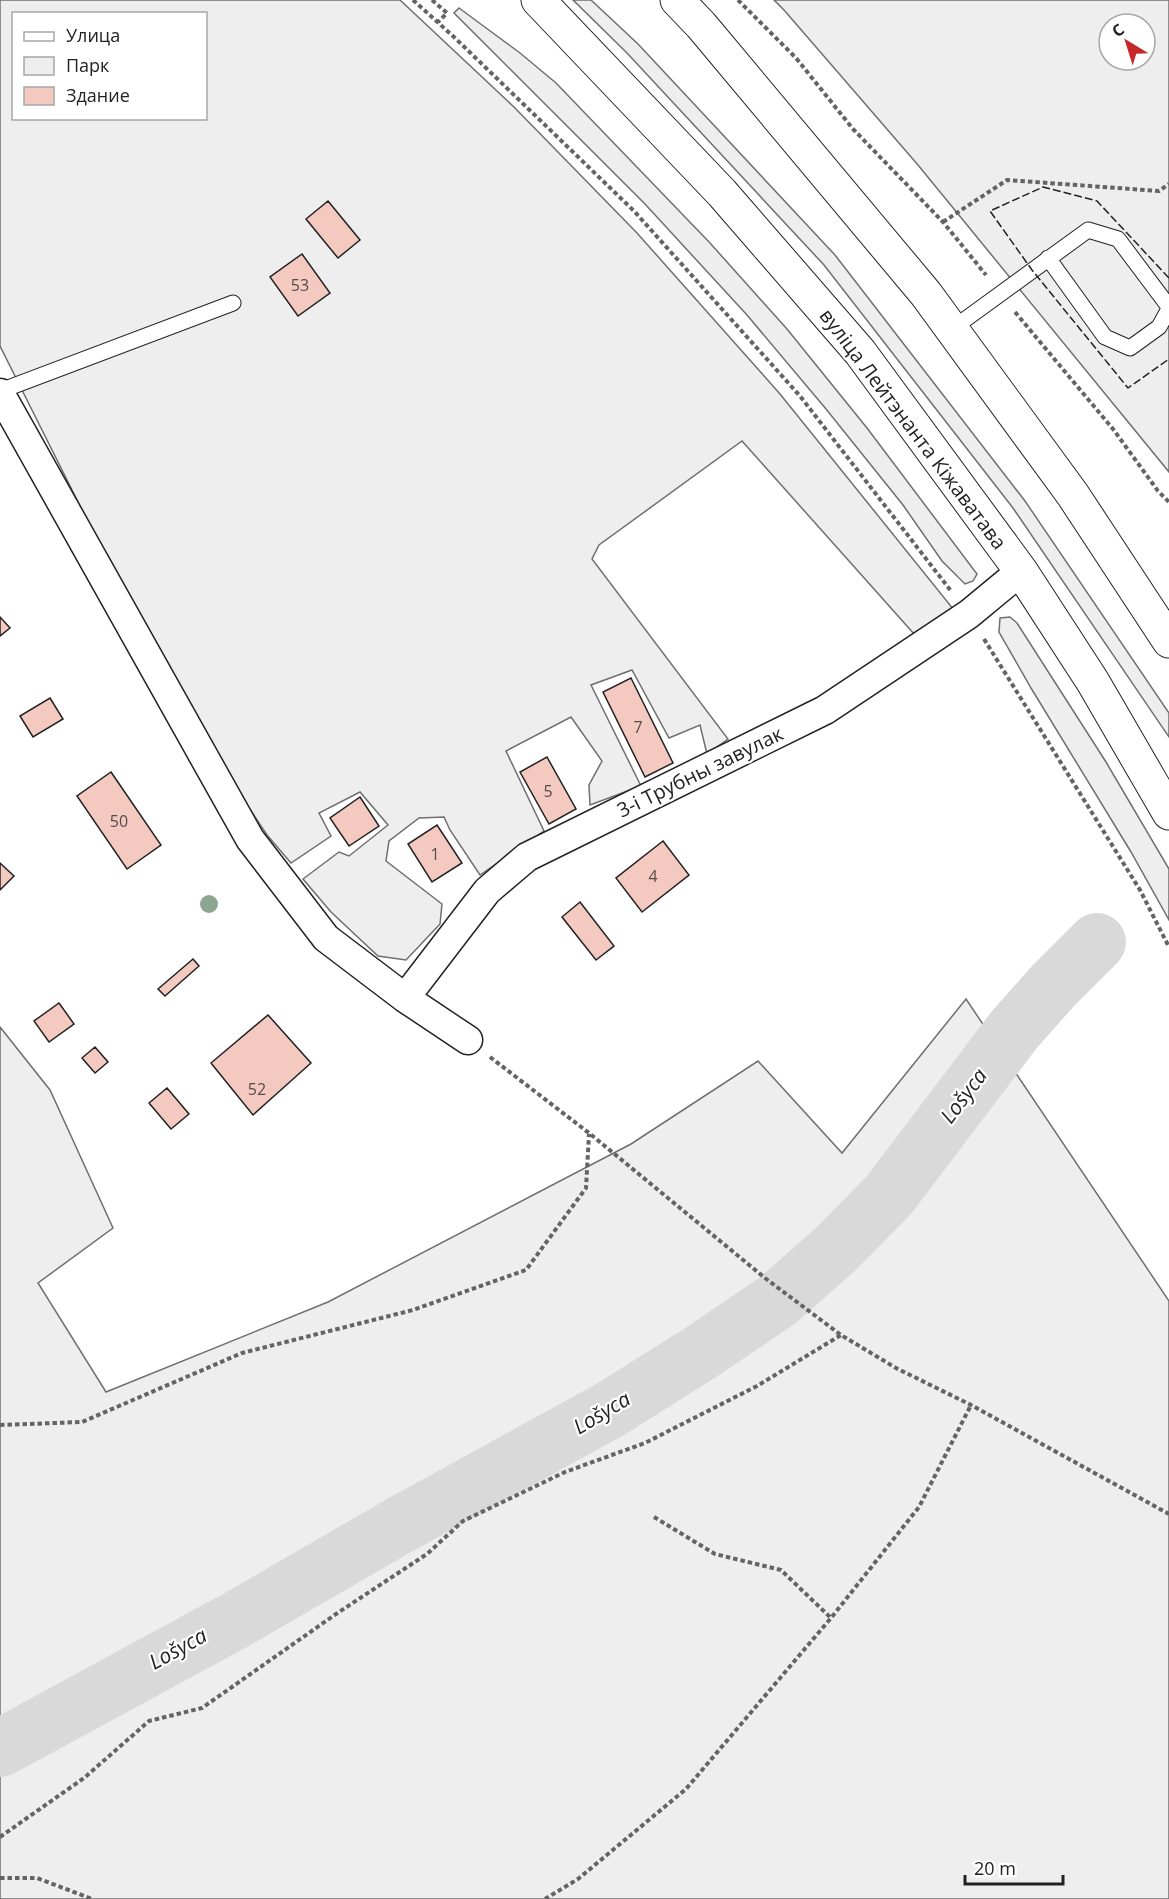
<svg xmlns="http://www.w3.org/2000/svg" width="1169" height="1899" viewBox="0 0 1169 1899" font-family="'Open Sans',sans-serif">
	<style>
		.green { fill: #eee; stroke: #6f6f6f; stroke-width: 1.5; fill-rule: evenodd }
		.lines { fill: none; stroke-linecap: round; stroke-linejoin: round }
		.river { stroke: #d9d9d9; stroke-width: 58 }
		.building { fill: #f3c9c0; stroke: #222; stroke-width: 1.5 }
		.lane-casing { stroke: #222; stroke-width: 17 }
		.street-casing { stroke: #222; stroke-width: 31 }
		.primary-casing { stroke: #222; stroke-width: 35 }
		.path { stroke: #646464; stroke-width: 4; stroke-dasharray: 4.5 3; stroke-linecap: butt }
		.lane { stroke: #fff; stroke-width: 15 }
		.street { stroke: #fff; stroke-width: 28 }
		.primary { stroke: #fff; stroke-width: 33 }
		.fence { stroke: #222; stroke-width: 1.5; stroke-dasharray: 8 3; stroke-linecap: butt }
		.tree { fill: #8da692 }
		.labels { text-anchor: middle; stroke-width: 4.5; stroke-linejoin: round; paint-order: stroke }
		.number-label { font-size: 16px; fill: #564c4a }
		.street-label { font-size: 20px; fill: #222; stroke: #fff }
		.water-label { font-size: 21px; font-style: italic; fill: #222; stroke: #fff }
	</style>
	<rect width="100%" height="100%" fill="#fff"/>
	<path class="green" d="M0,0H400L514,107L637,233L780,394L954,610L915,635L742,441L599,545L592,559L728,739L707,754L700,725L669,738L632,670L591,685L641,786L590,805L589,785L602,761L571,717L506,751L544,831L480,875L450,830L444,817L419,818L389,841L386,861L442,904L440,924L406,960L378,956L331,912L303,879L339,852L349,856L388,825L360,792L319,813L331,836L291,863L267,835L217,759L96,538L0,346ZM14,14H206V118H14Z
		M573,0H591L638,44L835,255L1025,501L1169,713V737L1013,508L824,265L627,53Z
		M774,0H1169V472L918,165L784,10ZM1109,24H1145V60H1109Z
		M459,8L520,53L556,83L710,243L787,329L867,428L977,574L973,581L965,584L942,561L903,505L826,409L747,315L645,204L454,13Z
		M1010,617L1017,623L1106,762L1169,869V920L1131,852L1031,688L999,632L1000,618Z
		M966,999L1169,1301V1899H0V1027L50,1090L113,1228L38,1283L106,1392L328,1302L631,1144L758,1061L842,1153Z"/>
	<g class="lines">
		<path class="river" d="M0,1748L236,1620L400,1525L611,1409L700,1353L777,1301L837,1248L889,1195L1014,1030L1054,985L1097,942"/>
	</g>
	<path class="building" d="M328,201L360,240L338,258L306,219Z
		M302,254L330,293L298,316L270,277Z
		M0,617L10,628L0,636Z
		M631,678L673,763L645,777L603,692Z
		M50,698L63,719L33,737L20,716Z
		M547,757L576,809L549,824L520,772Z
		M111,772L161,845L127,869L77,796Z
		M360,797L379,826L349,846L330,818Z
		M437,825L462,863L432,882L408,844Z
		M663,841L689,875L642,912L616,878Z
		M0,863L14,876L0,890Z
		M580,902L614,946L596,960L562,917Z
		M193,959L199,966L165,996L158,989Z
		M59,1003L74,1024L49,1042L34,1021Z
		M268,1015L311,1063L253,1115L211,1063Z
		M95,1047L108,1062L95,1073L82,1058Z
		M167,1088L189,1114L171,1129L149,1103Z"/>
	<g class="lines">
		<defs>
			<path id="lane" d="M1048,258L1105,337L1130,348L1159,327L1169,309
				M952,329L1088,230L1118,239L1169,307
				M0,391L233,303"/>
			<path id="street" d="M0,393L250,839L326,938L405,998L468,1040
				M405,998L487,891L527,857L825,710L969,614L1021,571"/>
			<path id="primary" d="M538,0L722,193L860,352L1021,571L1093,682L1169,813
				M677,0L701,25L926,294L1073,495L1169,641"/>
		</defs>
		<use href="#lane" class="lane-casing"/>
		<use href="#street" class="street-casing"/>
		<use href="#primary" class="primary-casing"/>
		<path class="path" d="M413,0L454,37L634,211L800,396L951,591
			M432,0L447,13L438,22
			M738,0L796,58L853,129L943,222L986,275
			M943,222L1007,180L1159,191L1169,184
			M1015,312L1113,429L1158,491L1169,502
			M984,639L1140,890L1169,947
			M490,1057L589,1133L765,1278L841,1335L896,1368L971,1405L1169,1514
			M0,1425L82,1422L242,1353L413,1310L526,1270L586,1188L589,1134
			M654,1517L715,1554L781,1570L831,1618
			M0,1837L84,1778L149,1721L202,1708L336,1614L427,1554L463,1521L565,1472L645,1443L757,1386L841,1335
			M0,1878H37L92,1899
			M545,1899L578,1879L686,1789L831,1618L919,1507L971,1405"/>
		<use href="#lane" class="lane"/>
		<use href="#street" class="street"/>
		<use href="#primary" class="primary"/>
		<path class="fence" d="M1169,278L1097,201L1043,187L990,211L1032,270L1128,388L1169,359"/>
	</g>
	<circle class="tree" cx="209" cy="904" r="9"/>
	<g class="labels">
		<g class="number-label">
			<text x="300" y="291">53</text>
			<text x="638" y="733">7</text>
			<text x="548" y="797">5</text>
			<text x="119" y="827">50</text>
			<text x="435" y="860">1</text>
			<text x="653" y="882">4</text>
			<text x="257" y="1095">52</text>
		</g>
		<g class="street-label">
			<text transform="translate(913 429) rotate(53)" y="7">вуліца Лейтэнанта Кіжаватава</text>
			<text transform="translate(700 772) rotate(-26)" y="7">3-і Трубны завулак</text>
		</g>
		<g class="water-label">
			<text transform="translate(964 1096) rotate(-53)" y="7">Lošyca</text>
			<text transform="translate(602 1413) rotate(-31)" y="7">Lošyca</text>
			<text transform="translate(178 1649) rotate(-29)" y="7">Lošyca</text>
		</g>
	</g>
	<rect x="12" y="12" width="195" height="108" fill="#ffffff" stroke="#a7a7a7" stroke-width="1.5"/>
	<rect x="24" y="32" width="30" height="9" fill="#ffffff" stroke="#a7a7a7" stroke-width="1.5"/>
	<text x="66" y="42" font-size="18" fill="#222222">Улица</text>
	<rect x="24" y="57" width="30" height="18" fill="#eeeeee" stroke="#a7a7a7" stroke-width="1.5"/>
	<text x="66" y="72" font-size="18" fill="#222222">Парк</text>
	<rect x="24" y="87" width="30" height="18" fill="#f3c9c0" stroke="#a7a7a7" stroke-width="1.5"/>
	<text x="66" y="102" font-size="18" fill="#222222">Здание</text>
	<g transform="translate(1127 42) rotate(322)"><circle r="28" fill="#ffffff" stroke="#a7a7a7" stroke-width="1.5"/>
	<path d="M0-4.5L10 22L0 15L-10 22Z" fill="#c62828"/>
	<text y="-9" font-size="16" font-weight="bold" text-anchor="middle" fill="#222222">С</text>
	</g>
	<path d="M965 1875v9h98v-9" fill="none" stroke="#222222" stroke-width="3"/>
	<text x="974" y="1875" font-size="18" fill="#222222" stroke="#ffffff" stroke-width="4.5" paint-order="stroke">20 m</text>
</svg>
